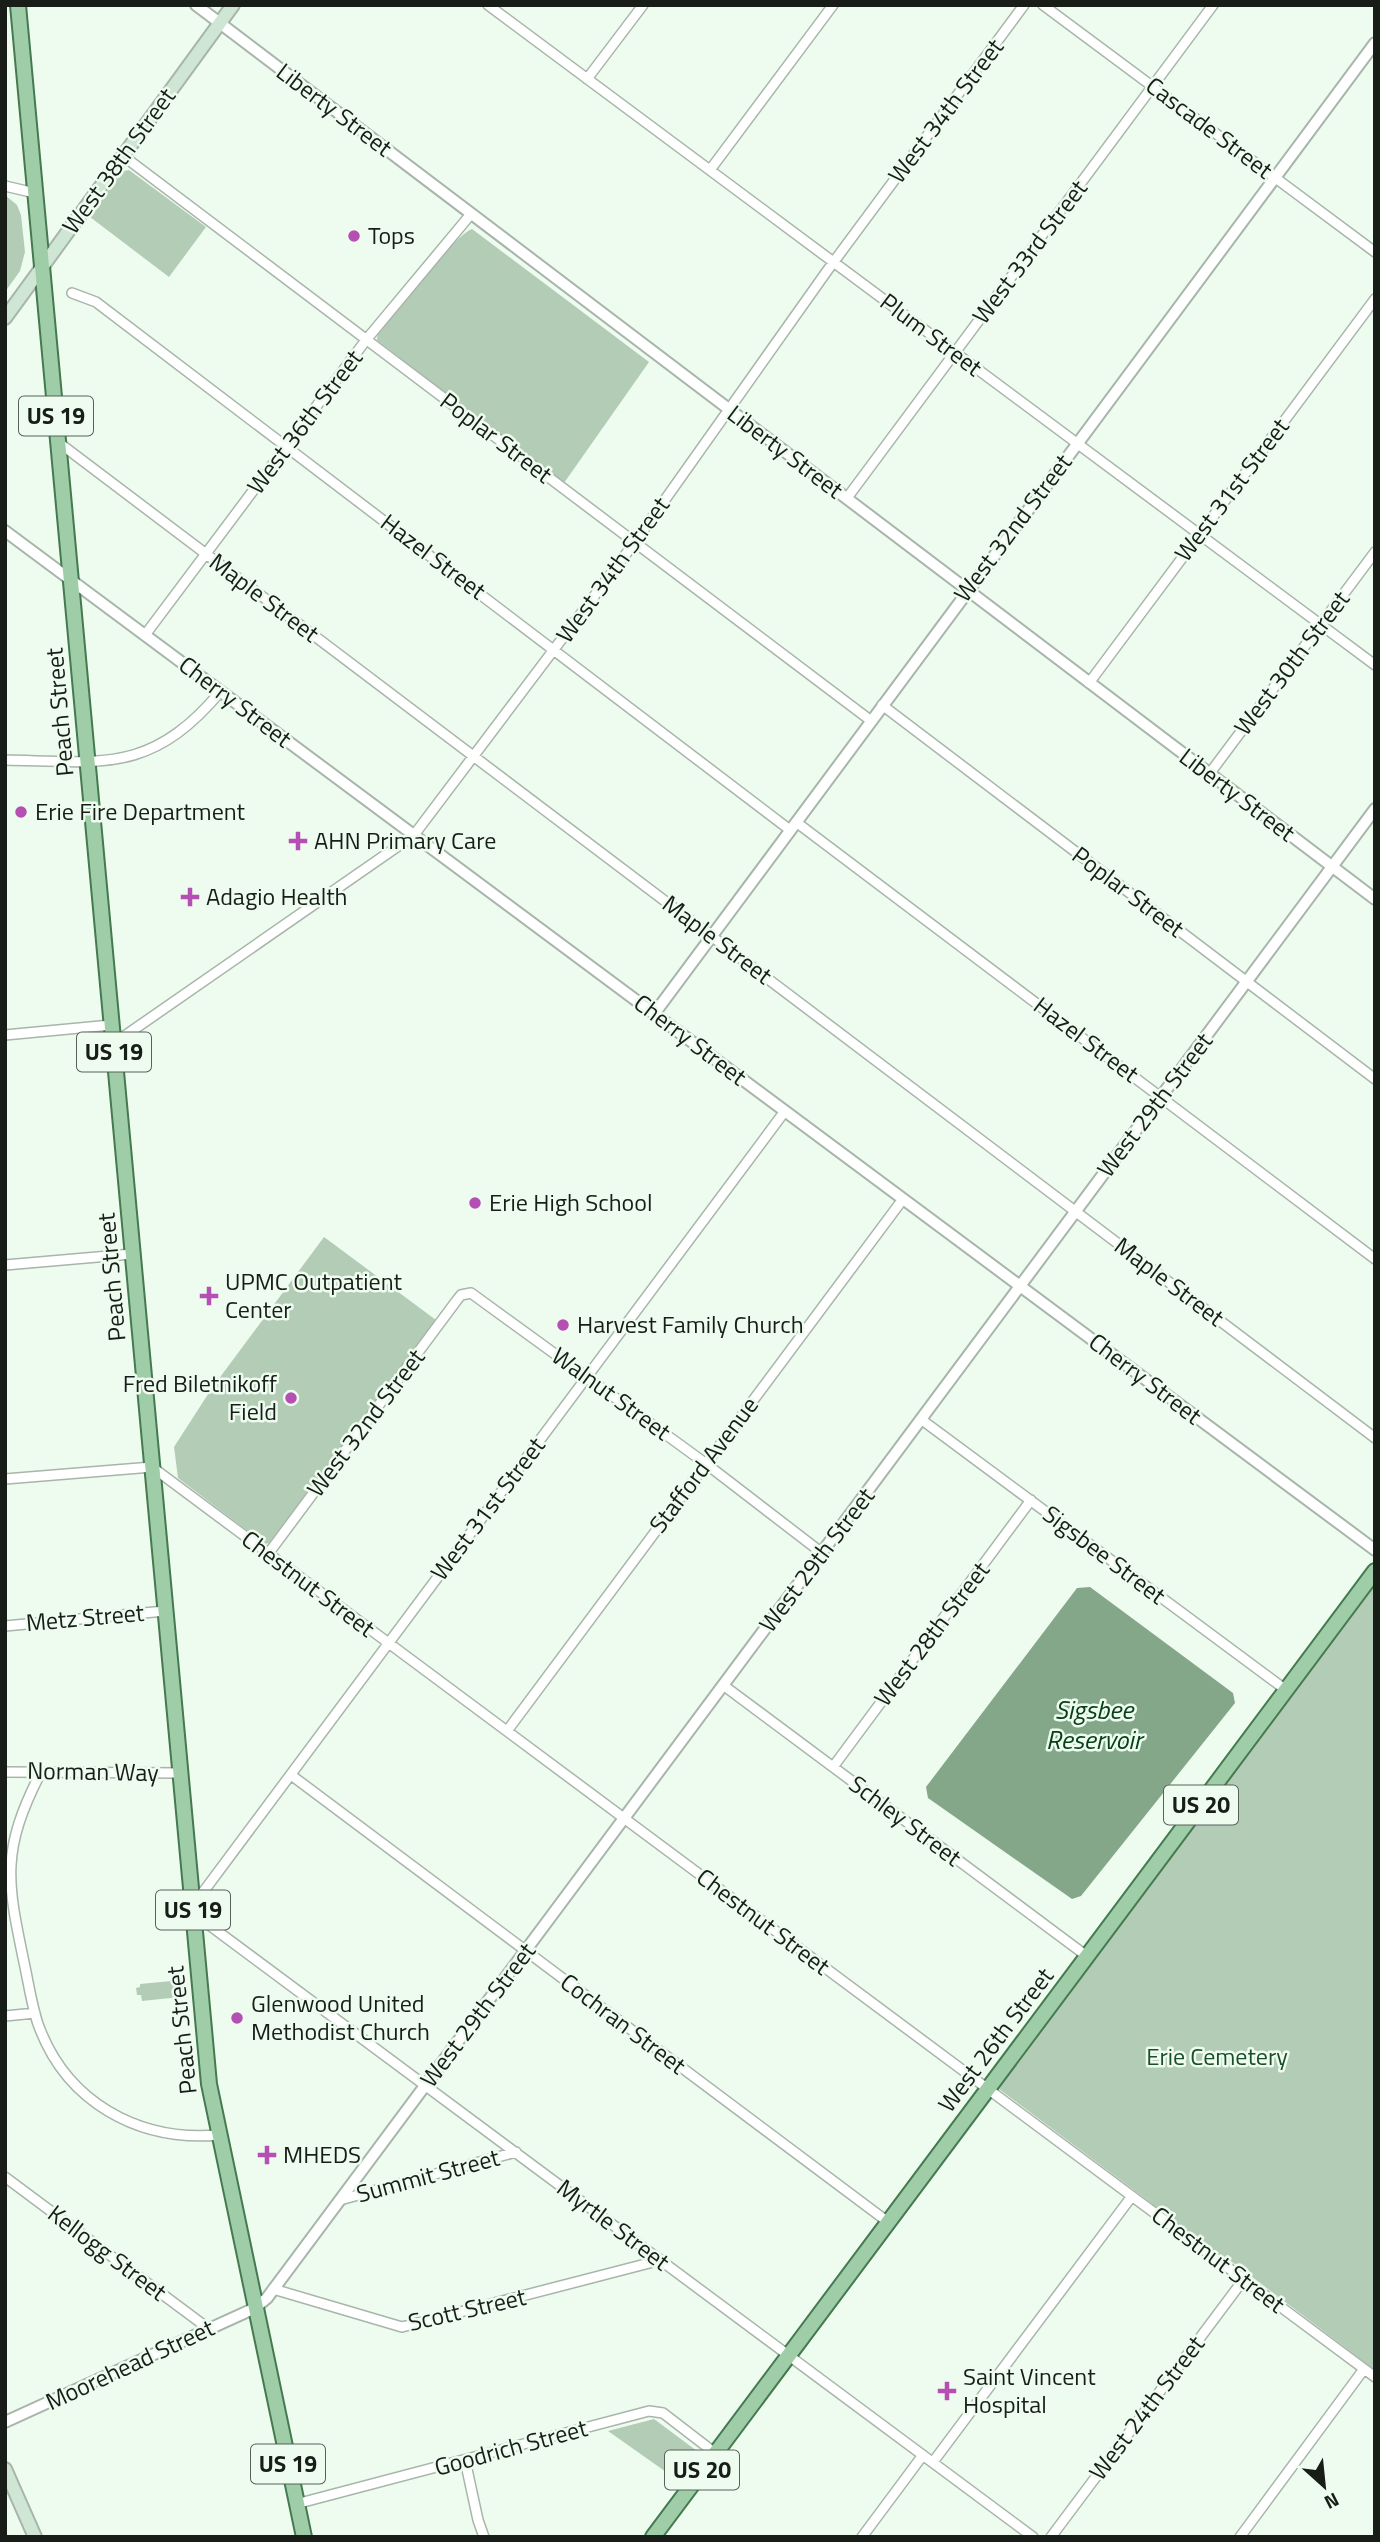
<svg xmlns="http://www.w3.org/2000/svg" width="1380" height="2542" viewBox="0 0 1380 2542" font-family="'Titillium Web',sans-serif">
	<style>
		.green { fill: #b3ccb6 }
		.water { fill: #84a689 }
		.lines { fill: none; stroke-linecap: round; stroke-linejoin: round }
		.minor-casing { stroke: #a8b5aa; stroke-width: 12 }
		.tertiary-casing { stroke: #a8b5aa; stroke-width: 14 }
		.secondary-casing { stroke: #a8b5aa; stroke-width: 16 }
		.primary-casing { stroke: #45794f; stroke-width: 18 }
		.minor { stroke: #fff; stroke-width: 9 }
		.tertiary { stroke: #fff; stroke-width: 10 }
		.secondary { stroke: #cee6d3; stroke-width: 12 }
		.primary { stroke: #9ecda7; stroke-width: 14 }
		.poi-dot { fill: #b64fb3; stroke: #eefcf0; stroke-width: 2.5 }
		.labels { text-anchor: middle; stroke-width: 5; stroke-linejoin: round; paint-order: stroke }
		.shield { fill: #eefcf0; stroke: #586059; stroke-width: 2 }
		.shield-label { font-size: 23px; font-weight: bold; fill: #181d18 }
		.street-label { font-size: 24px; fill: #181d18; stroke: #eefcf0 }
		.poi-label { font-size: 24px; fill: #181d18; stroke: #eefcf0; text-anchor: start }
		.park-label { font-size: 24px; fill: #194e27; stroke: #eefcf0 }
		.water-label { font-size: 26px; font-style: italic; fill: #08401a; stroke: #eefcf0 }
	</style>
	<rect width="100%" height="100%" fill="#eefcf0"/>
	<path class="green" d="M129,170L206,227L169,277L90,217L118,176L124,171Z
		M5,195L17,205L21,215L25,252L20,271L5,292Z
		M472,229L649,362L564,483L377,340C377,336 378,333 379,329C388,313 458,233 472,229Z
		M324,1237L436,1320L269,1543L265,1544L178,1478L174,1447L212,1388Z
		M1375,1584V2370L1235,2264L1191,2236L1146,2199L999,2089Z
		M182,1980L183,1995L180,1997L142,2001L141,1995H137L136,1988L140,1987V1984Z
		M654,2419L697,2451L676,2479L608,2431Z"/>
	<path class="water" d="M1090,1587L1233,1693L1235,1703L1081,1896L1072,1899L928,1798L926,1787L1077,1588Z"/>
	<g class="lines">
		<defs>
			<path id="minor" d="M488,5L1375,665
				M1043,5L1375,252
				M587,79L643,5
				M122,155L870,720
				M710,170L833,5
				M5,186L35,193
				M72,293L96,302L790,830
				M58,442L1375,1438
				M847,498L1213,5
				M145,635L366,340L471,214
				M1089,683L1375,299
				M882,705L1375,1079
				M5,760C104,762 151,774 221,691
				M1210,773L1375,552
				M796,822L1375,1259
				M5,1035L111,1025
				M113,1044L414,835L635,542L827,271L1024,5
				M5,1265L132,1254
				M922,1420L1286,1690
				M5,1479L152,1467L1375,2377
				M268,1554L457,1300L461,1295L471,1293L705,1463L822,1553
				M5,1626L165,1611
				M723,1685L1088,1957
				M507,1731L903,1199
				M833,1767L1031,1500
				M5,1772L180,1773
				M41,1772C0,1852 7,1881 25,1967C29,1986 32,2006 38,2024C66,2102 138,2142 219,2135
				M291,1775L888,2222
				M192,1907L785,1111
				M193,1913L1033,2537
				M5,2016L35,2013
				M5,2177L209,2329
				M340,2200L516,2152
				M273,2289L402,2327L661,2260
				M465,2460L478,2520L484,2537
				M933,2462L1132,2196
				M296,2504L649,2411L663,2413L715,2453
				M862,2537L923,2455
				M1051,2537L1244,2279
				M1240,2537L1364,2369"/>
			<path id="tertiary" d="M196,5L1375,899
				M5,531L1375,1550
				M654,1014L1375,43
				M5,2422L255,2308L267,2298L1375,809"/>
			<path id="secondary" d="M5,318L233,5
				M5,2469L35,2537"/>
			<path id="primary" d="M18,5L209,2084L304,2537
				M653,2537L1375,1571"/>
		</defs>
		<use href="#minor" class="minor-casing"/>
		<use href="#tertiary" class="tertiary-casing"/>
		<use href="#secondary" class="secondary-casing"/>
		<use href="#primary" class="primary-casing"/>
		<use href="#minor" class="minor"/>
		<use href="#tertiary" class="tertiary"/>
		<use href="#secondary" class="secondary"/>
		<use href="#primary" class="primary"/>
	</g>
	<g class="poi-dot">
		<circle cx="354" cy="236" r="7"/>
		<circle cx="21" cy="812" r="7"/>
		<path d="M294.5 830.5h7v7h7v7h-7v7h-7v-7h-7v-7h7z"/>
		<path d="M186.5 886.5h7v7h7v7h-7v7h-7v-7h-7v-7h7z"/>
		<circle cx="475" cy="1203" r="7"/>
		<path d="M205.5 1285.5h7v7h7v7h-7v7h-7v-7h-7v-7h7z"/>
		<circle cx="563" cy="1325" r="7"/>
		<circle cx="291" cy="1398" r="7"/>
		<circle cx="237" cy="2018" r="7"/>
		<path d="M263.5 2144.5h7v7h7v7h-7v7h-7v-7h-7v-7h7z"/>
		<path d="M943.5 2380.5h7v7h7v7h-7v7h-7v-7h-7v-7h7z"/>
	</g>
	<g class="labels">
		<g class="shield">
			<rect x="19" y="396.5" width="74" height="39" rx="5"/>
			<rect x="77" y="1032.5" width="74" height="39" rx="5"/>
			<rect x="1164" y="1785.5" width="74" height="39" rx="5"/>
			<rect x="156" y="1890.5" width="74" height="39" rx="5"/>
			<rect x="251" y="2444.5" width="74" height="39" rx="5"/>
			<rect x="665" y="2450.5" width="74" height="39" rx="5"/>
		</g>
		<g class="shield-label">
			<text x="56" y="424">US 19</text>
			<text x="114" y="1060">US 19</text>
			<text x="1201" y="1813">US 20</text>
			<text x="193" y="1918">US 19</text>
			<text x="288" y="2472">US 19</text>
			<text x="702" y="2478">US 20</text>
		</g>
		<g class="street-label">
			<text transform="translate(334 110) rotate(37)" y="8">Liberty Street</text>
			<text transform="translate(946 111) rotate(-53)" y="8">West 34th Street</text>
			<text transform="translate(1209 128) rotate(37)" y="8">Cascade Street</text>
			<text transform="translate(119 161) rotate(-54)" y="8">West 38th Street</text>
			<text transform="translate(1030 252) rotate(-53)" y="8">West 33rd Street</text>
			<text transform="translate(931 335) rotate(37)" y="8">Plum Street</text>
			<text transform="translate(305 422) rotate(-53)" y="8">West 36th Street</text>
			<text transform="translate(496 438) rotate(37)" y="8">Poplar Street</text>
			<text transform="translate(785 452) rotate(37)" y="8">Liberty Street</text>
			<text transform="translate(1232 490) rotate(-53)" y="8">West 31st Street</text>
			<text transform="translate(1013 528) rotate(-53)" y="8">West 32nd Street</text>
			<text transform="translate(433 557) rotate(37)" y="8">Hazel Street</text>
			<text transform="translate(613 570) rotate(-54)" y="8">West 34th Street</text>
			<text transform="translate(264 598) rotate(37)" y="8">Maple Street</text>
			<text transform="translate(1292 663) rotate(-53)" y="8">West 30th Street</text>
			<text transform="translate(235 702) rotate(37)" y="8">Cherry Street</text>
			<text transform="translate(60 712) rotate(-95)" y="8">Peach Street</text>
			<text transform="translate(1237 795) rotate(37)" y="8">Liberty Street</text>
			<text transform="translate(1128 892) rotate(37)" y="8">Poplar Street</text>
			<text transform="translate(717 940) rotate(37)" y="8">Maple Street</text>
			<text transform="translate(690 1040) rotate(37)" y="8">Cherry Street</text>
			<text transform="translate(1086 1040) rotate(37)" y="8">Hazel Street</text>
			<text transform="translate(1155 1105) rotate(-53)" y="8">West 29th Street</text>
			<text transform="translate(112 1277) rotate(-95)" y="8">Peach Street</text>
			<text transform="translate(1169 1282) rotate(37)" y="8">Maple Street</text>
			<text transform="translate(1145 1379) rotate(37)" y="8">Cherry Street</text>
			<text transform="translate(611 1394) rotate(36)" y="8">Walnut Street</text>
			<text transform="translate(366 1423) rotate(-53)" y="8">West 32nd Street</text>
			<text transform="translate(704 1465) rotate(-53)" y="8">Stafford Avenue</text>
			<text transform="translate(488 1509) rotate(-53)" y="8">West 31st Street</text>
			<text transform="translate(1104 1555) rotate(37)" y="8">Sigsbee Street</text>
			<text transform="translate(817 1560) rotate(-53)" y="8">West 29th Street</text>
			<text transform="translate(308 1584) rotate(37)" y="8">Chestnut Street</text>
			<text transform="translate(85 1618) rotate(-5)" y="8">Metz Street</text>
			<text transform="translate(932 1634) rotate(-53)" y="8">West 28th Street</text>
			<text transform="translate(93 1772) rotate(1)" y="8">Norman Way</text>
			<text transform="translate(905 1821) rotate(37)" y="8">Schley Street</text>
			<text transform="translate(763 1922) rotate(37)" y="8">Chestnut Street</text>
			<text transform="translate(478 2015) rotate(-53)" y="8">West 29th Street</text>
			<text transform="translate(623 2024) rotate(37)" y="8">Cochran Street</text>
			<text transform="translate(182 2030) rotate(-96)" y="8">Peach Street</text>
			<text transform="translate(996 2040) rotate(-53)" y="8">West 26th Street</text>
			<text transform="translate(428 2176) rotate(-15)" y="8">Summit Street</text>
			<text transform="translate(613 2225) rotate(37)" y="8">Myrtle Street</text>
			<text transform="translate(107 2253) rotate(37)" y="8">Kellogg Street</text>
			<text transform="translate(1218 2260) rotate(37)" y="8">Chestnut Street</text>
			<text transform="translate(467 2310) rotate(-13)" y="8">Scott Street</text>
			<text transform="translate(130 2365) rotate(-25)" y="8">Moorehead Street</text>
			<text transform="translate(1147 2408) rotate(-53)" y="8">West 24th Street</text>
			<text transform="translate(511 2448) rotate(-15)" y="8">Goodrich Street</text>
		</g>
		<g class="poi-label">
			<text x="368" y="244">Tops</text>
			<text x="35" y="820">Erie Fire Department</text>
			<text x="314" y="849">AHN Primary Care</text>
			<text x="206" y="905">Adagio Health</text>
			<text x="489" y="1211">Erie High School</text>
			<text x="225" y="1290">UPMC Outpatient<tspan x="225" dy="28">Center</tspan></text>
			<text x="577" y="1333">Harvest Family Church</text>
			<text x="277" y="1392" text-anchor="end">Fred Biletnikoff<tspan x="277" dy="28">Field</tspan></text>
			<text x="251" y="2012">Glenwood United<tspan x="251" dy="28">Methodist Church</tspan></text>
			<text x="283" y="2163">MHEDS</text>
			<text x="963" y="2385">Saint Vincent<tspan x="963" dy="28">Hospital</tspan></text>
		</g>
		<g class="park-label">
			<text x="1217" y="2065">Erie Cemetery</text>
		</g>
		<g class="water-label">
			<text x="1094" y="1719">Sigsbee<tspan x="1094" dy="30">Reservoir</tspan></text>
		</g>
	</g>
	<rect width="1380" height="2542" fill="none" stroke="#181d18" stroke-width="14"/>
	<g transform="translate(1324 2486) rotate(153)" stroke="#eefcf0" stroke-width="5" paint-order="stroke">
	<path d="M0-5L12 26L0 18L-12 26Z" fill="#181d18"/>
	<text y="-10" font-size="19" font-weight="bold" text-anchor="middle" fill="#181d18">N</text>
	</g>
</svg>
